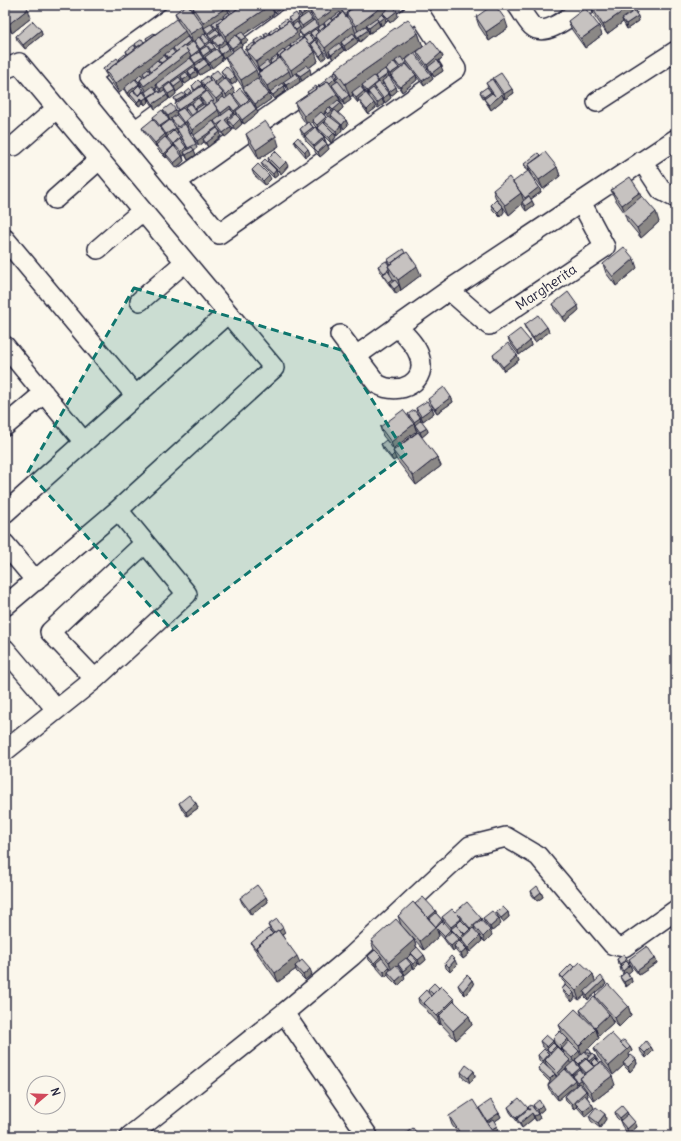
<svg xmlns="http://www.w3.org/2000/svg" width="681" height="1141" viewBox="0 0 681 1141" font-family="Delius,sans-serif">
	<style>
		.lines { fill: none; stroke-linecap: round; stroke-linejoin: round }
		.minor-casing { stroke: #22223b; stroke-width: 22 }
		.minor { stroke: #fbf7ec; stroke-width: 19 }
		.wall { fill: #aaa7a5; stroke: #22223b; fill-rule: evenodd }
		.shaded-wall { fill: #8b8886; stroke: #22223b }
		.building { fill: #c6c2c0; stroke: #22223b }
		.marked { fill: #0f766e; fill-opacity: 0.2; stroke: #0f766e; stroke-width: 3; stroke-dasharray: 8 5; stroke-linejoin: round }
		.labels { text-anchor: middle; stroke-width: 4; stroke-linejoin: round; paint-order: stroke }
		.street-label { font-size: 14px; fill: #22223b; stroke: #fbf7ec }
	</style>
	<rect width="100%" height="100%" fill="#fbf7ec"/>
	<filter id="ink" filterUnits="userSpaceOnUse"><feTurbulence type="fractalNoise" baseFrequency=".025" numOctaves="2"/><feDisplacementMap in="SourceGraphic" scale="8" xChannelSelector="R" yChannelSelector="G"/><feConvolveMatrix kernelMatrix="1 2 1 2 8 2 1 2 1" color-interpolation-filters="sRGB"/></filter>
	<g filter="url(#ink)">
		<g class="lines">
			<defs>
				<path id="minor" d="M188,5L90,76L219,234L456,69L414,5
					M517,5C522,11 526,20 532,26C546,39 574,13 586,5
					M5,69L19,63L274,368L118,510L5,606
					M597,102L676,51
					M136,130L306,5
					M14,146L56,109
					M642,161L661,190L676,198
					M176,182L418,11
					M55,199L99,160
					M5,239L136,396
					M98,249L142,211
					M449,290L489,325L605,247L581,202
					M140,301L185,262
					M340,335L377,384C400,397 429,382 419,355C416,345 404,334 397,326
					M5,346L84,442
					M356,356L449,290L676,139
					M5,426L44,393
					M5,513L228,313
					M5,544L36,581
					M5,649L56,709
					M95,679L50,632L145,543
					M5,751L95,679L187,594L118,510
					M284,1013L368,1136
					M130,1136L284,1013L352,956L470,846L506,837L538,856L613,945L624,947L676,910"/>
			</defs>
			<use href="#minor" class="minor-casing"/>
			<use href="#minor" class="minor"/>
		</g>
		<path class="wall" d="M5,5L31,18L12,33L5,24Z
			M189,5H238L240,7L238,5H282V7L275,13L273,11L274,14L244,34L248,41L242,45L241,43L242,46L241,47L243,51H247L246,47L255,45L254,41L265,38L264,34L269,35L270,34L269,32L280,27L279,24L288,22H290L288,18H299V19L301,18L299,16L298,11L309,9L307,5H393L398,16L390,23L385,16H384L386,22L381,26L378,21L380,26L370,33L367,29L369,34L360,42L357,38L356,35L354,36L358,42L346,51L342,46L344,51L333,59L330,55L329,57L318,44V42L317,43L326,57L322,60L312,47L318,61L309,68L311,74L302,81L298,76L300,82L288,90L285,85L284,86L286,91L274,99L271,95L262,82L258,73L260,72V71L259,72L250,58L249,59L259,79V80L269,94L271,99L257,109L245,92L243,88L229,66L225,57L223,59L221,56L222,60L212,68L206,60H205L208,64L210,69L200,75L196,69H195L198,75L192,79L189,74L188,75L191,80L185,84L182,79L181,80L184,86L176,92L175,90L176,94L170,99L168,96L169,99L155,109L147,97L149,101L145,105L143,103L139,106L131,98L130,96L129,97L126,93L124,89L119,93L105,73L103,69L119,61L120,60L119,59L127,55L126,51L136,48L135,44L144,42L147,40L146,38L155,34L162,29L178,21L175,13L190,7ZM311,14L312,17L316,23L313,21L309,15ZM204,29L210,40L213,44L214,43L218,49L219,53L210,43L205,35H206ZM220,31V32L223,37L220,35L218,32ZM300,33L303,38L302,39L299,38L298,35ZM186,34L192,42L191,43L188,39ZM226,41L233,52L231,53L227,45ZM195,42L196,45L200,51L201,55L204,59H203L194,43ZM139,85L141,87L142,86L147,97L144,94ZM157,87L161,93H160L158,92L156,89Z
			M592,5H634L637,13L636,14L639,21L627,29L623,22L607,34L594,15L591,6Z
			M476,17L508,28L489,41L479,26Z
			M568,21L602,35L585,48L572,30Z
			M41,30L42,35L25,49L17,40L16,36Z
			M418,33L423,47L403,60L406,64L416,75L417,80L402,92L388,73L387,71L386,72L396,87L397,91L391,96L383,84L381,85L389,94L391,98L385,103L382,99L384,104L378,108L369,97V95H368L363,88H362L376,108L368,114L359,101L358,103L353,97V95L350,97L351,100L344,105L338,95L343,108L338,113L346,120L348,125L344,129L341,127L342,130L337,136L334,133L336,137L331,143L320,132L319,130L314,125L313,122L310,123L314,128L324,137L329,149L320,157L315,152V150L306,141L305,138L302,134L300,129L306,124L298,112L295,103L308,94L307,92L317,88L326,82V79L335,78L337,82L338,81L336,78L334,73L336,71L335,70ZM325,113L328,117L327,119L324,114Z
			M417,52L441,53L443,57L438,62L443,71L434,77L418,56Z
			M406,60L431,75L433,79L424,86L407,64Z
			M221,71L237,81L232,85L223,75Z
			M209,76H222L223,79L235,93L240,88L256,109L258,113L244,124L240,120L242,124L235,130L229,124V123H228L232,131L225,137L219,130L217,128L221,136L208,147L204,142L199,146L195,141L194,136L189,129L188,127H187L196,144L197,148L194,150L196,155L188,160L185,155L183,156L184,161L176,168L167,157L166,158L158,150L157,147H156L144,132L142,128L154,120L153,117L169,120V121L170,120L165,114L163,110L178,111L175,104L176,103L174,98L185,97H186L185,93H192L194,91L192,86L202,84L206,92L205,89L202,86L201,81H210ZM201,100L203,104L202,105L200,101ZM172,120L173,124L177,129L179,133L188,149L187,150L177,133L178,132L170,121Z
			M493,78L512,89L514,93L505,99L502,95L504,99L491,110L482,96L480,92L488,87L486,83H495Z
			M246,134L279,146L259,159L249,143Z
			M294,141L308,149L310,154L306,157L296,145Z
			M541,156L557,167L560,176L543,189L531,173L530,174L539,187L541,192L531,199L534,205L526,211L523,207L522,204L509,215L503,207L504,212L500,217L493,210L491,205L503,207L496,199L493,190L514,183L528,172L525,168L524,164Z
			M268,158L288,166L281,174L269,162Z
			M261,163L276,170L278,175L274,178L263,167Z
			M252,170L271,179L265,185L254,175Z
			M611,190L640,192L642,197L659,222L641,238L627,221L624,212L615,199Z
			M387,260L421,275L401,290L400,287L401,290L396,294L385,279L384,276L380,271L378,266L389,265Z
			M603,264L637,268L616,286L606,273Z
			M553,304L579,310L565,322L554,309Z
			M524,325L547,327L549,332L535,342L526,330Z
			M508,338L530,341L531,346L519,355L510,343Z
			M493,355H517L519,360L504,371L495,359Z
			M451,397L453,402L437,413L430,403L428,399Z
			M416,408H432L434,413L423,421L417,413Z
			M408,414L420,418L421,421L427,428L428,432L422,437L417,430L414,425L417,433L437,457L441,466L416,485L396,459L393,461L383,449L381,444L389,443L383,436L380,427L410,418Z
			M179,803H196L198,808L187,816L181,808Z
			M531,891L541,892L543,897L537,901L532,895Z
			M266,897L268,902L251,915L242,903L240,898Z
			M415,904L437,914L442,920L443,923L450,930L451,932L452,931L444,922L442,917L455,912L481,918L482,921L492,935L485,942L480,937L482,941L470,952L460,940V942L467,949L469,954L463,959L456,951L455,949L453,951L446,942L444,939L438,932V931L439,936L424,950L401,925L398,916Z
			M496,912H508L509,917L503,922L498,917Z
			M483,918L501,924L492,931L485,923Z
			M268,925L285,933L282,935L299,962L312,974L305,980L296,971V969L278,982L253,947L251,943L273,934L270,930Z
			M414,940L417,948L424,955L426,960L420,965L417,962L418,965L414,969L411,965L412,969L405,975L400,969L398,965L397,967L405,979L398,986L389,977L388,974L385,977L377,968V966L376,967L369,960L368,956L374,950L371,941Z
			M655,958L657,963L639,975L630,964L629,959Z
			M617,959L629,963L628,964L630,965L632,970L628,973L631,978L632,982L626,987L622,981L620,977L623,974L621,971L620,967V966L618,964Z
			M445,963L457,965L450,972L446,968Z
			M574,967L593,974L595,982L604,980L606,984L588,1000L585,997V995L579,1000L574,996L575,998L572,1002L564,993L562,989L565,985V983L562,980L560,975Z
			M472,980L474,985L465,995L460,990L458,985Z
			M439,988L454,1001L469,1016L472,1025L456,1040L442,1025L441,1024L440,1025L428,1012L427,1010L419,1003L418,998L429,993L428,989Z
			M595,996L628,1006L631,1015L619,1027L611,1019L613,1023L598,1036V1035L599,1038L588,1049L591,1052L592,1054L595,1056L615,1085L594,1101L584,1087L582,1084L581,1085L586,1091L588,1096L587,1097L592,1104L594,1108L585,1116L577,1107V1106L574,1109L566,1101L565,1096L578,1085L575,1082L576,1085L558,1100L549,1089L548,1085L550,1082L540,1072L538,1068L543,1063L539,1060L538,1055L548,1053V1051L542,1046L540,1041H553L554,1043L557,1048L564,1053L563,1050L562,1051L554,1043L553,1038L562,1032L559,1025L582,1016L580,1010L596,999ZM576,1061L577,1064L585,1074L584,1075L575,1062ZM546,1064L557,1076L556,1077L555,1074L545,1065Z
			M620,1043L630,1047L632,1051L629,1054V1057L636,1059L637,1064L630,1072L625,1067L624,1065L613,1075L598,1057L594,1048Z
			M651,1047L653,1051L646,1058L641,1052L640,1048Z
			M474,1071L475,1076L470,1083L462,1077L461,1072Z
			M533,1105L544,1109L538,1114L537,1113L540,1118L536,1121L534,1118L522,1128L510,1112L508,1107L528,1108L529,1110L528,1107L534,1109Z
			M479,1108L499,1113L501,1117L494,1122L497,1126L498,1130L494,1133L496,1136H460L452,1125L449,1116L480,1112Z
			M615,1112H627L628,1115L635,1122L637,1127L628,1134L622,1126L620,1121L616,1117Z
			M589,1116L606,1119L600,1128L591,1121Z"/>
		<path class="shaded-wall" d="M48,5H53L49,8Z
			M271,5L274,14L239,38L237,35L238,38L229,44L227,42L225,36Z
			M278,5H282V7L275,13L273,9Z
			M340,5H356L349,8L350,10L344,14L342,11L343,15L332,18L333,21L324,23L325,27L321,30L317,21Z
			M384,5H393L394,9L383,13L385,16L379,20L377,18L378,21L366,25L368,29L359,35L356,26Z
			M632,5H634L637,13L624,22L622,19L623,22L607,34L603,25Z
			M227,7L230,16H223L224,20L212,23L214,27L204,28L203,23Z
			M28,9L31,18L12,33L9,24Z
			M309,10L311,14L302,20L301,15Z
			M397,11L398,16L390,23L388,18Z
			M638,16L639,21L627,29L626,24Z
			M385,17L386,22L381,26L380,21Z
			M299,18L301,23L298,20L299,24L293,28L292,23Z
			M312,19L314,24L304,30L302,26Z
			M505,19L508,28L489,41L486,32Z
			M378,21L380,26L370,33L369,28Z
			M353,25L356,34L343,45L341,42L342,46L331,55L329,51L330,55L329,57L325,48Z
			M203,26L206,35L201,38L200,37L201,38L195,42L194,41L195,42L193,44L190,34Z
			M318,26L320,30L317,28L318,31L312,36L310,33L311,36L306,40L303,36Z
			M599,26L602,35L585,48L581,39Z
			M218,27L220,31L217,33L216,28Z
			M300,27L302,31H299L300,33L298,35L301,42L290,45L291,48L284,50L285,53L277,55L278,58L271,63L270,61L271,63L260,71L258,68L260,71L259,72L256,62Z
			M214,28L216,33L208,35V33Z
			M41,30L42,35L25,49L23,45Z
			M368,30L369,34L360,42L358,37Z
			M185,31L189,40L173,48L174,51L167,57L165,54L166,57L160,61L158,59L160,62L150,69L149,67L150,70L119,93L115,84Z
			M220,33L221,38L213,40L214,43L213,44L211,39Z
			M418,33L423,47L398,64L395,61L397,65L388,71L386,69L387,71L377,78L375,76L376,79L364,87L362,85L363,88L353,95L352,92L353,95L350,97L345,84Z
			M246,37L248,41L242,45L241,40Z
			M316,37L318,42L316,43L315,39Z
			M356,37L358,42L346,51L344,46Z
			M225,40L227,45L219,51L218,46Z
			M314,40L315,44H311L312,47L310,49L309,44Z
			M190,41L191,45L177,53Z
			M241,42L242,46L234,53L232,48Z
			M205,45L207,49L202,53L200,49Z
			M342,47L344,51L333,59L331,55Z
			M215,48L217,52L213,55L211,50Z
			M229,48L231,53L223,59L221,54Z
			M199,50L201,55L193,60L191,56Z
			M210,51L212,56L205,57L206,60H205L203,56Z
			M189,52L192,61L156,84L157,87L148,95L144,86Z
			M315,52L318,61L299,75L297,72L298,76L294,79L291,70Z
			M324,52L326,57L322,60L320,56Z
			M441,53L443,57L429,69L427,65Z
			M248,54L250,58L248,60L246,56Z
			M221,55L222,60L212,68L210,63Z
			M203,58L204,62L197,67L195,63Z
			M195,64L196,69L190,74L188,71L189,74L183,79L181,76L182,79L173,86L171,83L172,86L166,91L164,88L165,92L162,94L160,89Z
			M208,64L210,69L200,75L198,71Z
			M441,66L443,71L434,77L432,73Z
			M399,68L400,72L391,76L392,79L390,74Z
			M310,69L311,74L302,81L300,76Z
			M256,70L259,79L244,89L241,80Z
			M196,71L198,75L192,79L191,75Z
			M289,71L292,80L283,82L285,85L272,94L270,92L271,95L267,86Z
			M388,74L390,79L382,81L383,84L380,86L378,81Z
			M416,75L417,80L402,92L400,87Z
			M431,75L433,79L424,86L422,81Z
			M189,76L191,80L185,84L183,80Z
			M222,76L224,81L217,85V86L216,87L215,82Z
			M235,76L237,81L232,85L230,81Z
			M299,77L300,82L288,90L286,85Z
			M335,78L337,83L331,88L329,84Z
			M210,80L212,84L205,87L204,85Z
			M140,81L142,86L141,87L139,82Z
			M182,81L184,86L176,92L174,87Z
			M378,82L380,87L374,86L376,90L369,94L368,92L369,95H368L367,91Z
			M139,84L140,88L134,90L135,93L130,94V96L129,97L127,93Z
			M202,84L203,89L197,94L195,90Z
			M284,86L286,91L274,99L273,95Z
			M396,87L397,91L391,96L389,92Z
			M233,88L235,93L228,100L226,95Z
			M512,89L514,93L505,99L504,94Z
			M175,90L176,94L170,99L168,94Z
			M143,91L145,95L141,98L143,103L139,106L137,102L140,100L138,95Z
			M157,91L159,95L149,97L150,101L148,97Z
			M206,91L207,96L200,97L201,100L193,105L192,103L193,105L186,110L185,107L186,110L180,114L178,110Z
			M364,91L366,96L358,99L359,101L358,103L356,98Z
			M491,92L493,96L484,99V97Z
			M223,93L224,98L218,104L216,99Z
			M269,94L271,99L257,109L255,104Z
			M337,94L341,103L330,107L331,109L326,113L325,111V113L313,121L312,120L313,122L307,125L304,116Z
			M389,94L391,98L385,103L383,98Z
			M502,94L504,99L491,110L489,105Z
			M167,95L169,99L155,109L153,104Z
			M349,95L351,100L344,105L343,100Z
			M185,96L187,100L178,106L176,101Z
			M147,97L149,101L145,105L143,100Z
			M382,99L384,104L378,108L377,103Z
			M202,103L203,108L196,109L195,108Z
			M341,103L343,108L335,115L333,110Z
			M374,103L376,108L368,114L367,110Z
			M230,106L232,111L223,117L221,113Z
			M240,106L241,111H236L237,114L235,115L234,111Z
			M256,109L258,113L244,124L242,120Z
			M176,110L178,114L176,112L177,115L170,121L168,116Z
			M218,110L222,119L214,121L215,124L196,139L192,130Z
			M332,111L333,115H331L332,117L329,119L328,114Z
			M234,113L235,118L228,120L229,123L227,124L225,120Z
			M326,117L328,122L324,121L325,124L320,129L318,128L317,125Z
			M240,119L242,124L235,130L233,126Z
			M169,120L171,124L161,127L163,130L162,131L160,126Z
			M346,120L348,125L344,129L342,125Z
			M186,122L188,127L186,128L184,123Z
			M341,125L342,130L337,136L336,131Z
			M217,127L218,131L203,139L204,142L199,146L197,141Z
			M231,127L232,131L225,137L223,133Z
			M313,127L315,131L305,137L304,134Z
			M176,128L178,132L168,138L166,134Z
			M220,132L221,136L208,147L206,143Z
			M334,133L336,137L331,143L329,138Z
			M165,134L167,139L156,145V147L155,143Z
			M276,136L279,146L259,159L256,150Z
			M180,137L182,141L176,147L174,144L176,148H175L173,144Z
			M324,137L325,142L315,149L314,146Z
			M327,144L329,149L320,157L318,152Z
			M173,146L175,150L166,154L167,157L166,158L164,154Z
			M186,147L188,152H184L185,155L183,156L181,152Z
			M308,149L310,154L306,157L305,152Z
			M194,150L196,155L188,160L186,155Z
			M182,156L184,161L176,168L174,163Z
			M286,162L288,166L281,174L279,169Z
			M557,167L560,176L543,189L539,180Z
			M529,168L531,173L530,174L528,169Z
			M276,170L278,175L274,178L273,174Z
			M269,175L271,179L265,185L263,181Z
			M539,187L541,192L527,202L525,198Z
			M640,192L644,201L626,214L622,205Z
			M521,193L524,202H522V204L509,215L505,205Z
			M532,201L534,205L526,211L525,206Z
			M503,207L504,212L500,217L498,212Z
			M656,212L659,222L641,238L637,228Z
			M634,259L637,268L616,286L613,277Z
			M417,266L421,275L401,290L398,280Z
			M389,269L390,274L385,277L384,273Z
			M393,279L395,284H390L391,287H390L389,282Z
			M399,285L401,290L396,294L394,289Z
			M578,306L579,310L565,322L563,317Z
			M547,327L549,332L535,342L533,338Z
			M530,341L531,346L519,355L518,351Z
			M517,355L519,360L504,371L503,367Z
			M451,397L453,402L437,413L435,409Z
			M432,408L434,413L423,421L421,416Z
			M420,418L422,423L415,425L414,422Z
			M414,424L417,433L394,448L395,450L394,451L391,442Z
			M427,428L428,432L422,437L420,432Z
			M394,454L396,459L393,461L391,457Z
			M437,457L441,466L416,485L413,476Z
			M196,803L198,808L187,816L186,812Z
			M541,892L543,897L537,901L535,897Z
			M266,897L268,902L251,915L249,910Z
			M436,911L437,916L431,922L428,918Z
			M508,912L509,917L503,922L501,918Z
			M481,918L483,923L474,926L475,930L472,932L470,928Z
			M461,919L462,923L456,925L457,928L451,929L452,932L451,927Z
			M499,919L501,924L492,931L490,927Z
			M442,920L444,925L436,928L439,936L424,950L420,941Z
			M283,928L285,933L276,939L275,934Z
			M450,930L452,934L446,940L444,936Z
			M490,930L492,935L485,942L483,937Z
			M464,934L465,939H461L462,942L460,938Z
			M480,936L482,941L470,952L468,948Z
			M459,939L461,944L454,946L455,949L453,951L451,946Z
			M414,940L417,949L411,953L412,954L392,971L389,962Z
			M467,949L469,954L463,959L461,954Z
			M424,955L426,960L420,965L418,960Z
			M297,956L301,965L295,966L296,969L278,982L275,973Z
			M381,956L383,961L376,963L377,966L376,967L374,963Z
			M655,958L657,963L639,975L637,971Z
			M627,959L629,963L622,968L620,964Z
			M455,960L457,965L450,972L449,967Z
			M417,961L418,965L414,969L413,964Z
			M411,964L412,969L405,975L403,971Z
			M630,965L632,970L625,976L623,971Z
			M389,967L391,972H388V974L385,977L384,972Z
			M310,969L312,974L305,980L303,975Z
			M404,974L405,979L398,986L396,981Z
			M593,974L596,984L584,992L585,995L579,1000L576,991Z
			M631,978L632,982L626,987L624,982Z
			M472,980L474,985L465,995L463,991Z
			M604,980L606,984L588,1000L587,996Z
			M574,993L575,998L572,1002L570,997Z
			M454,999L457,1008L439,1016L441,1024L440,1025L437,1016Z
			M628,1006L631,1015L619,1027L615,1018Z
			M609,1014L613,1023L598,1036L595,1027Z
			M469,1016L472,1025L456,1040L453,1031Z
			M596,1029L599,1038L582,1055L579,1046Z
			M568,1039L570,1043L562,1049V1051L561,1046Z
			M553,1041L554,1045L548,1050L547,1047Z
			M556,1046L558,1050L552,1057L550,1052Z
			M630,1047L632,1051L629,1054L630,1059L623,1063L624,1065L613,1075L609,1066Z
			M651,1047L653,1051L646,1058L645,1053Z
			M579,1051L581,1056L575,1060L576,1061L574,1063L572,1058Z
			M549,1054L551,1058L545,1060L546,1064L545,1065L543,1061Z
			M588,1055L590,1059H587L588,1062L580,1066L579,1064Z
			M595,1056L596,1061L591,1062L592,1065L591,1066L589,1061Z
			M636,1059L637,1064L630,1072L628,1067Z
			M570,1060L572,1065L566,1068L567,1070L559,1078L558,1073Z
			M580,1068L582,1072L573,1076L574,1080L572,1075Z
			M474,1071L475,1076L470,1083L468,1078Z
			M555,1074L557,1079L552,1084L550,1079Z
			M612,1076L615,1085L594,1101L591,1092Z
			M581,1079L582,1084L579,1087L577,1082Z
			M575,1080L576,1085L558,1100L557,1096Z
			M586,1091L588,1096L578,1105L575,1103L577,1106L574,1109L572,1104Z
			M592,1104L594,1108L585,1116L583,1111Z
			M542,1105L544,1109L538,1114L537,1110Z
			M528,1108L530,1113L517,1119L516,1118Z
			M627,1112L629,1116L622,1123L620,1118Z
			M499,1113L501,1117L489,1125L487,1121Z
			M532,1113L534,1118L522,1128L520,1123Z
			M538,1114L540,1118L536,1121L534,1116Z
			M605,1114L606,1119L600,1128L598,1123Z
			M635,1122L637,1127L628,1134L627,1129Z
			M497,1126L498,1130L493,1134L491,1130Z"/>
		<path class="building" d="M5,5H25L28,9L9,24L5,19Z
			M187,5H188L203,26L190,34L175,13Z
			M189,5H197L193,8L194,11H193Z
			M197,5H225L227,7L203,23L193,8Z
			M226,5H238L239,7L232,13Z
			M243,5H271L225,36L217,23Z
			M271,5H278L273,9Z
			M306,5L309,10L301,15L298,11Z
			M307,5H313L309,8Z
			M313,5H340L317,21L308,8Z
			M352,5H357L351,10L349,8Z
			M357,5H384L356,26L346,13Z
			M392,5L397,11L388,18L383,13Z
			M493,5H495L505,19L486,32L476,17Z
			M592,5H632L603,25L591,6Z
			M346,7L349,11L346,13L347,17H346L342,11Z
			M585,8L599,26L581,39L568,21Z
			M634,11L638,16L626,24L622,19Z
			M229,12L230,14L224,18L223,16Z
			M340,12L341,14L333,20L332,18Z
			M343,12L353,25L325,48L315,35Z
			M296,13L299,18L292,23L288,18Z
			M308,13L312,19L302,26L298,20Z
			M382,14L385,17L380,21L377,18Z
			M221,17L223,19L217,23L218,27L216,28L212,23Z
			M330,18L332,21L326,26L324,23Z
			M376,18L378,21L369,28L366,25Z
			M176,19L185,31L115,84L106,71Z
			M286,19L288,22L281,27L279,24Z
			M408,19L418,33L345,84L335,70Z
			M314,20L318,26L303,36L299,31Z
			M33,21L41,30L23,45L16,36Z
			M289,21L297,33L256,62L247,51Z
			M297,22L300,27L296,30L292,26Z
			M211,24L214,28L208,33L204,28Z
			M323,24L325,27L319,31L317,28Z
			M277,26L279,28L271,34L269,32Z
			M365,26L368,30L358,37L355,33Z
			M216,29L220,33L211,39L208,35Z
			M315,29L318,32L315,35L316,37L315,39L310,33Z
			M242,32L246,37L241,40L237,35Z
			M267,32L269,35L266,37L264,34Z
			M154,33L155,34L147,40L146,38Z
			M353,33L356,37L344,46L341,42Z
			M204,34L210,41L206,44L200,37Z
			M221,34L225,40L218,46L213,40Z
			M308,34L314,40L309,44L304,38H303Z
			M236,35L241,42L232,48L227,42Z
			M262,36L264,39L256,44L254,41Z
			M187,37L190,41L176,52L173,48Z
			M199,37L205,45L200,49L194,41Z
			M301,37L302,39L292,47L290,45Z
			M304,38L315,52L291,70L280,56Z
			M142,39L144,42L137,47L135,44Z
			M315,40L324,52L320,56L311,44Z
			M431,40L441,53L427,65L417,52Z
			M193,42L199,50L191,56L185,47Z
			M211,42L215,48L211,50L207,45Z
			M226,43L229,48L221,54L218,49Z
			M254,43L255,45L248,50L246,47Z
			M339,43L342,47L331,55L329,51Z
			M134,45L136,48L128,54L126,51Z
			M184,46L189,52L144,86L140,80Z
			M207,46L210,51L203,56L200,50Z
			M240,46L256,70L241,80L225,57Z
			M289,46L291,48L286,52L284,50Z
			M172,49L175,53L168,58L165,54Z
			M216,49L221,55L210,63L205,57Z
			M245,49L248,54L246,56L243,51Z
			M283,50L285,52L280,56L281,59L277,55Z
			M199,52L203,58L195,63L191,57Z
			M414,53L431,75L422,81L406,60Z
			M125,54L126,56L120,60L119,59Z
			M164,55L167,59L161,63L158,59Z
			M277,56L278,59L271,64L270,61Z
			M401,57L405,63L400,67L395,61Z
			M117,58L119,61L106,71L107,74L103,69Z
			M190,58L195,64L160,89L156,84Z
			M280,58L289,71L267,86L258,73Z
			M204,59L208,64L198,71L195,66Z
			M157,60L161,64L151,71L149,67Z
			M437,60L441,66L432,73L428,67Z
			M267,61L270,65L261,71L258,68Z
			M394,62L399,68L390,74L386,69Z
			M406,64L416,75L400,87L391,76Z
			M307,65L310,69L300,76L297,72Z
			M226,66L235,76L230,81L221,71Z
			M193,67L196,71L191,75L188,71Z
			M148,69L150,72L145,76L143,73Z
			M385,69L388,74L378,81L375,76Z
			M217,70L222,76L215,82L209,76Z
			M336,71L338,77L337,78L334,73Z
			M186,72L189,76L183,80L181,76Z
			M296,73L299,77L286,85L283,82Z
			M501,73L512,89L504,94L493,78Z
			M141,74L143,77L140,80V81L139,82L136,79Z
			M332,74L335,78L330,83L328,81L327,82L326,79Z
			M207,76L210,80L204,85L201,81Z
			M374,76L378,82L367,91L362,85Z
			M389,76L396,87L389,92L382,81Z
			M179,77L182,81L174,87L171,83Z
			M225,78L233,88L226,95L217,85Z
			M257,78L269,94L255,104L243,88Z
			M135,79L139,84L127,93L124,88Z
			M492,79L502,94L489,105L484,99L492,93L495,96L486,83Z
			M198,80L202,84L195,90L192,86Z
			M211,80L223,93L216,99L204,86Z
			M325,81L326,83L319,87L318,86Z
			M328,81L337,94L304,116L295,103Z
			M338,81L349,95L343,100L332,85Z
			M379,82L389,94L383,98L374,86Z
			M170,83L175,90L168,94L164,88Z
			M282,83L284,86L273,95L270,92Z
			M139,85L143,91L138,95L134,90Z
			M153,86L157,91L148,97L145,92Z
			M202,86L206,91L178,110L175,104Z
			M316,86L317,88L309,94L307,92Z
			M360,86L364,91L356,98L352,92Z
			M487,87L491,92L484,97L480,92Z
			M240,88L249,99L242,106L233,95Z
			M373,88L382,99L377,103L368,92Z
			M190,89L192,91L187,95L185,93Z
			M164,90L167,95L153,104L149,97L159,91L160,93Z
			M133,91L139,96L143,92L147,97L143,100L141,98L137,102L130,94Z
			M207,91L214,101L213,102L212,101L206,105L200,97Z
			M183,93L185,96L176,101L174,98Z
			M366,93L374,103L367,110L358,99Z
			M231,94L240,106L234,111L230,106L221,113L214,104L223,97L225,99Z
			M198,98L202,103L195,108L192,103Z
			M250,100L256,109L242,120L236,111Z
			M338,100L341,103L333,110L330,107Z
			M212,101L218,110L192,130L186,120Z
			M190,103L196,112L191,116L185,107Z
			M171,104L176,110L168,116L163,110Z
			M204,104L205,106L197,112L196,109Z
			M329,107L332,111L328,114L325,111Z
			M183,108L190,117L186,120V122L184,123L176,112Z
			M230,109L234,113L225,120L231,127L223,133L218,126L223,121L217,125L214,121Z
			M162,110L169,120L160,126L153,117Z
			M335,110L346,120L342,125L331,115Z
			M321,112L326,117L317,125L312,120Z
			M235,114L240,119L233,126L228,120Z
			M176,115L183,123L178,127L171,119Z
			M329,116L341,125L336,131L324,121Z
			M153,119L165,134L155,143L142,128Z
			M170,120L176,128L166,134L161,127Z
			M213,121L217,127L197,141L193,136Z
			M265,121L276,136L256,150L246,134Z
			M308,122L313,127L304,134L300,129Z
			M323,122L334,133L329,138L318,128Z
			M185,124L196,144L188,148L177,129Z
			M315,127L324,137L314,146L305,136Z
			M217,128L220,132L206,143L203,139Z
			M174,130L180,137L173,144L167,137Z
			M165,137L173,146L164,154L156,145Z
			M298,137L308,149L305,152L294,141Z
			M180,139L186,147L181,152L174,144Z
			M323,140L327,144L318,152L314,148Z
			M174,146L182,156L174,163L166,154Z
			M192,147L194,150L186,155L184,152Z
			M275,151L286,162L279,169L268,158Z
			M545,152L557,167L539,180L528,165Z
			M538,153L541,156L528,165L529,168L528,169L524,164Z
			M265,159L276,170L273,174L261,163Z
			M258,164L269,175L263,181L252,170Z
			M528,171L539,187L525,198L513,182Z
			M509,177L521,193L505,205L493,190Z
			M630,177L640,192L622,205L611,190Z
			M529,196L532,201L525,206L522,202Z
			M642,196L656,212L637,228L623,212Z
			M496,200L503,207L498,212L491,205Z
			M624,247L634,259L613,277L603,264Z
			M403,249L405,253L397,259L396,258L397,259L390,264L387,260Z
			M407,252L417,266L398,280L388,266Z
			M386,261L389,265L388,266L389,269L384,273L378,266Z
			M388,271L393,279L389,282L383,274Z
			M395,280L399,285L394,289L390,284Z
			M568,292L578,306L563,317L553,304Z
			M538,315L547,327L533,338L524,325Z
			M520,329L530,341L518,351L508,338Z
			M508,343L517,355L503,367L493,355Z
			M444,387L451,397L435,409L428,399Z
			M427,401L432,408L421,416L416,408Z
			M403,410L414,424L391,442L380,427Z
			M414,410L420,418L414,422L408,414Z
			M421,420L427,428L420,432L415,425Z
			M415,432L416,433L395,449L394,448Z
			M418,432L437,457L413,476L393,451Z
			M386,440L394,450L393,451L394,454L391,457L381,444Z
			M189,795L196,803L186,812L179,803Z
			M257,885L266,897L249,910L240,898Z
			M537,886L541,892L535,897L531,891Z
			M423,897L436,911L428,918L415,904Z
			M413,902L436,927L420,941L398,916Z
			M467,902L481,918L470,928L458,914L461,919L451,927L442,917L452,909L455,912Z
			M503,907L508,912L501,918L496,912Z
			M492,911L499,919L490,927L483,918Z
			M436,913L442,920L436,927L429,919Z
			M277,919L283,928L279,931L278,930L274,933L268,925Z
			M396,919L414,940L389,962L371,941Z
			M461,920L470,929L465,934L456,925Z
			M481,920L490,930L483,937L474,926Z
			M442,922L450,930L444,936L436,928Z
			M456,925L464,934L460,938L451,929Z
			M473,928L480,936L468,948L461,939Z
			M268,929L273,934L256,947L257,950L251,943Z
			M278,930L297,956L275,973L256,947Z
			M452,931L459,939L451,946L444,938Z
			M459,941L467,949L461,954L454,946Z
			M647,946L655,958L637,971L629,959Z
			M417,947L424,955L418,960L411,953Z
			M375,950L381,956L374,963L368,956Z
			M411,954L417,961L413,964L407,958Z
			M624,954L627,959L620,964L617,959Z
			M451,956L455,960L449,967L445,963Z
			M382,958L389,967L384,972L376,963Z
			M406,958L411,964L403,971L398,964Z
			M302,960L310,969L303,975L295,966Z
			M626,961L630,965L623,971L620,967Z
			M580,962L593,974L576,991L563,978Z
			M571,964L574,967L563,978L560,975Z
			M396,965L404,974L396,981L388,972Z
			M626,972L631,978L624,982L620,977Z
			M467,975L472,980L463,991L458,985Z
			M601,976L604,980L587,996L584,992Z
			M434,983L439,988L433,994L428,989Z
			M608,984L628,1006L615,1018L595,996Z
			M566,985L574,993L570,997L562,989Z
			M441,986L454,999L437,1016L424,1003Z
			M426,990L431,996L424,1003L425,1006L418,998Z
			M594,997L609,1014L595,1027L580,1010Z
			M454,1001L469,1016L453,1031L439,1016Z
			M575,1009L596,1029L579,1046L559,1025Z
			M560,1031L568,1039L561,1046L553,1038Z
			M611,1033L627,1050L609,1066L594,1048Z
			M546,1035L553,1041L547,1047L540,1041Z
			M624,1040L630,1047L627,1050L620,1043Z
			M569,1041L579,1051L572,1058L562,1049Z
			M646,1041L651,1047L645,1053L640,1048Z
			M553,1043L556,1046L550,1052L547,1049Z
			M557,1047L570,1060L558,1073L545,1060Z
			M588,1048L591,1052L590,1054L586,1051Z
			M544,1049L549,1054L543,1061L538,1055Z
			M585,1051L588,1055L579,1064L575,1060Z
			M592,1053L595,1056L589,1061L587,1059Z
			M631,1055L636,1059L628,1067L623,1063Z
			M595,1058L600,1063L595,1066L591,1062Z
			M586,1059L594,1067L586,1073L579,1065Z
			M574,1061L580,1068L572,1075L566,1068Z
			M601,1062L612,1076L591,1092L580,1078Z
			M543,1063L555,1074L550,1079L538,1068Z
			M466,1065L474,1071L468,1078L461,1072Z
			M565,1069L575,1080L557,1096L548,1085Z
			M580,1070L584,1075L580,1078L581,1079L577,1082L573,1076Z
			M579,1083L586,1091L572,1104L565,1096Z
			M585,1095L592,1104L583,1111L575,1103Z
			M519,1098L528,1108L516,1118L508,1107Z
			M473,1100L495,1135L493,1136H462L449,1116Z
			M491,1100L499,1113L487,1121L479,1108Z
			M539,1100L542,1105L537,1110L533,1105Z
			M531,1105L538,1114L534,1116L532,1113L520,1123L517,1119L528,1109L530,1110L528,1107Z
			M622,1106L627,1112L620,1118L615,1112Z
			M596,1107L605,1114L598,1123L589,1116Z
			M628,1114L635,1122L627,1129L620,1121Z
			M493,1119L497,1126L492,1129L487,1123Z
			M413,1128L419,1136H402Z
			M578,1133L579,1136H576Z"/>
	</g>
	<path class="marked" d="M134,288L341,350L406,454L172,630L28,472Z"/>
	<g class="labels">
		<g class="street-label">
			<text transform="translate(546 287) rotate(-34)" y="5">Margherita</text>
		</g>
	</g>
	<rect width="681" height="1141" fill="none" stroke="#fbf7ec" stroke-width="20"/>
	<rect x="10" y="10" width="661" height="1121" fill="none" stroke="#22223b" stroke-width="1.5" filter="url(#ink)"/>
	<g transform="translate(46 1095) rotate(71)"><circle r="19" fill="#fbf7ec" stroke="#a4a2a5"/>
	<path d="M0-3L7 15L0 10L-7 15Z" fill="#d1495b"/>
	<text y="-6" font-size="11" font-weight="bold" text-anchor="middle" fill="#22223b">N</text>
	</g>
</svg>
